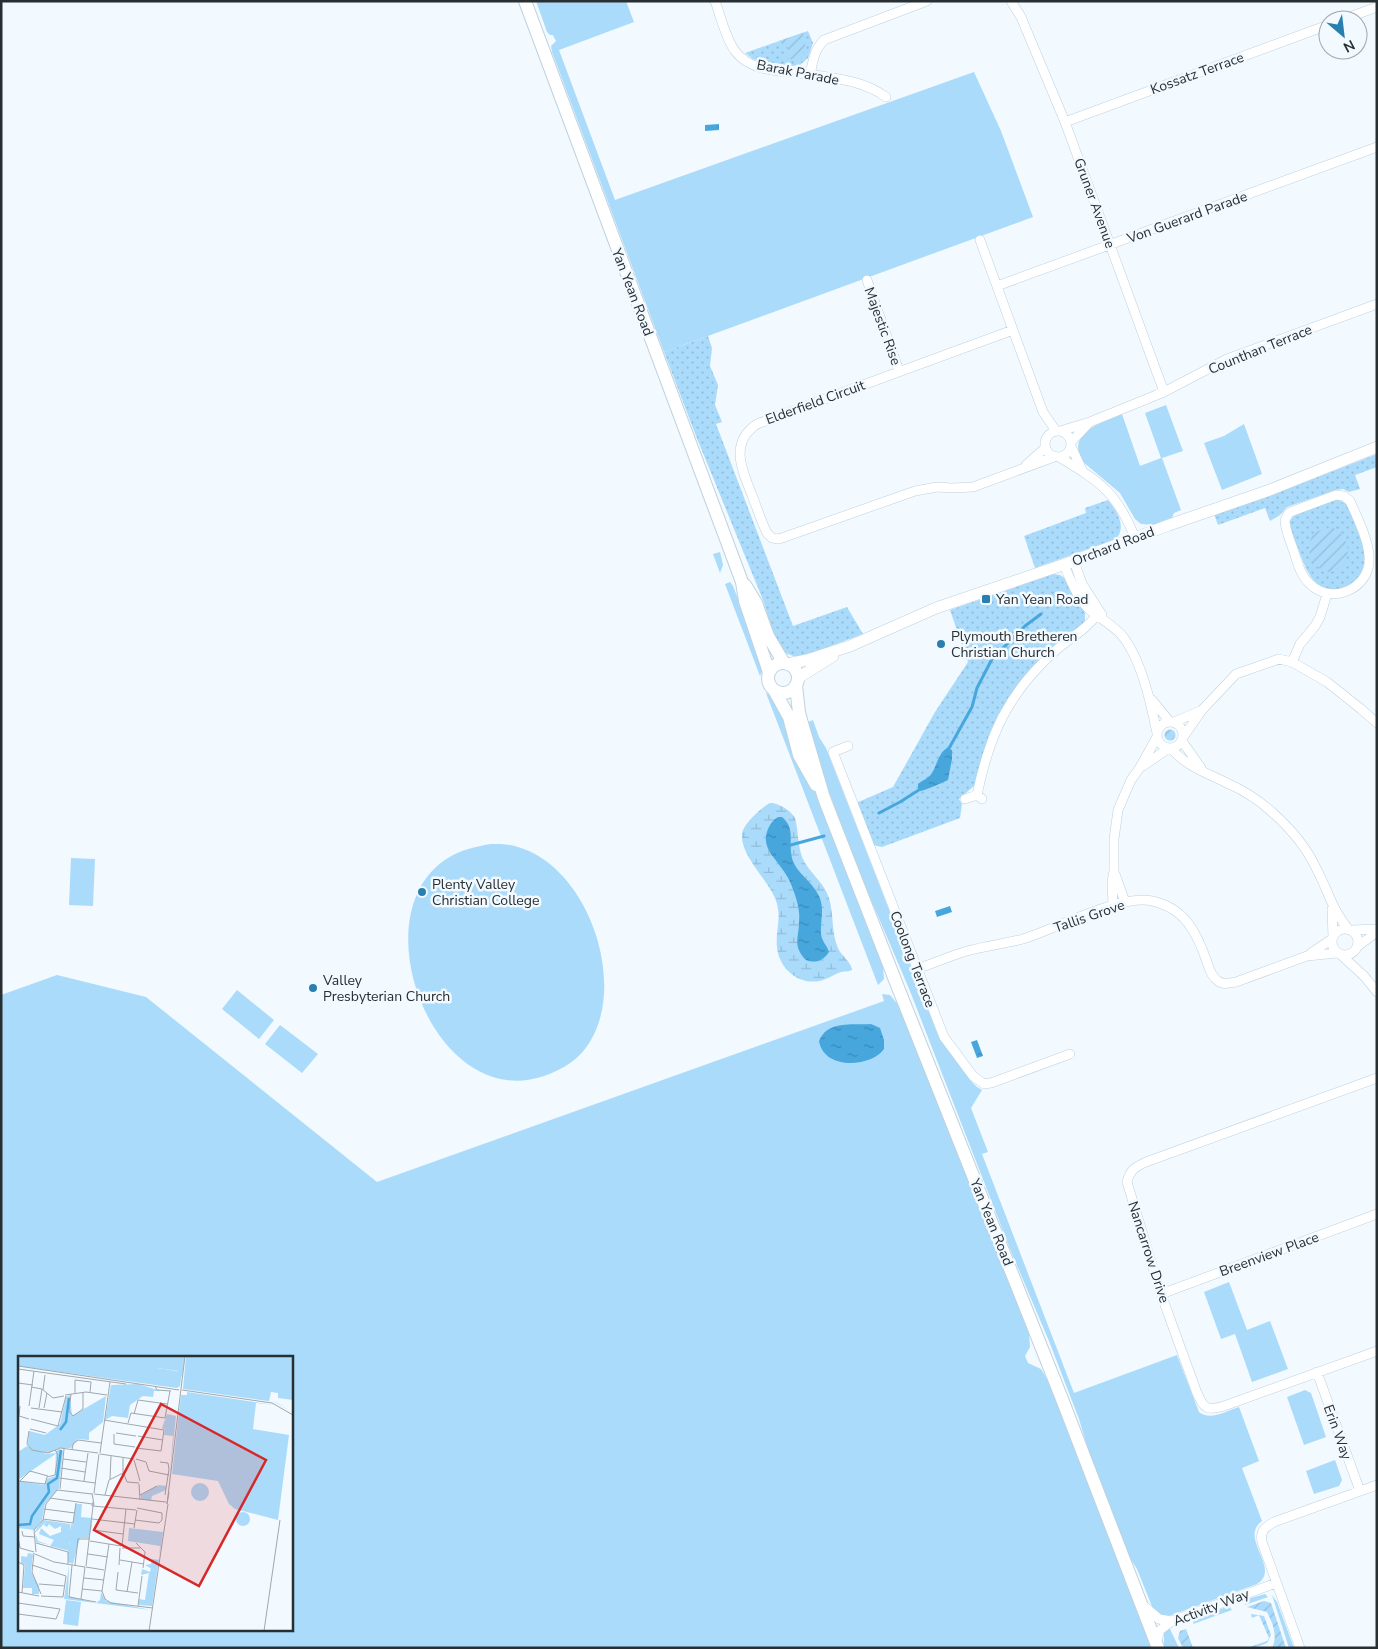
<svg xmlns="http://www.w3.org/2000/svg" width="1378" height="1649" viewBox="0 0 1378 1649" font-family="'Nunito Sans',sans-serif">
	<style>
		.grass { fill: #aadbfb; fill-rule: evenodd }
		.wetland { fill: url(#wetland-marsh) }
		.park { fill: url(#park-dots) }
		.garden { fill: url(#garden-furrows) }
		.water { fill: url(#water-ripples) }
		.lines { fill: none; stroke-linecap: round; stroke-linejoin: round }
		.stream { stroke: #47a7dd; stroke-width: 3 }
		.minor-casing { stroke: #bed1dd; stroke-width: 10 }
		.tertiary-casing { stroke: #bed1dd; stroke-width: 12 }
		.secondary-casing { stroke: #bed1dd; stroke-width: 14 }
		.minor { stroke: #fff; stroke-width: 9 }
		.tertiary { stroke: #fff; stroke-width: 11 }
		.secondary { stroke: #fff; stroke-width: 12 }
		.poi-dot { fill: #2980af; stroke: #f2f9ff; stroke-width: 2 }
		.labels { text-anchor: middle; stroke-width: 5; stroke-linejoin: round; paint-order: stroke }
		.street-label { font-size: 14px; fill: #272f33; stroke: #f2f9ff }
		.poi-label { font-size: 14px; fill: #272f33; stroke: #f2f9ff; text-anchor: start }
		.inset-river { fill: none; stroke: #47a7dd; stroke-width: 2.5 }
		.inset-road { fill: none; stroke: #a1a8ad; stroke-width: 1 }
		.view { fill: #d62828; fill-opacity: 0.15; stroke: #d62828; stroke-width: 2.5 }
		.inset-edge { fill: none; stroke: #272f33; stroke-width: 2.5 }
	</style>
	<defs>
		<pattern id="wetland-marsh" width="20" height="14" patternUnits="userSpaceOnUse" patternTransform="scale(1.25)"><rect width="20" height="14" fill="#aadbfb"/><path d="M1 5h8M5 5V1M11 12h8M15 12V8" fill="none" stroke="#92bcd8"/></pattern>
		<pattern id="park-dots" width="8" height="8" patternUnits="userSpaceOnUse" patternTransform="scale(1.25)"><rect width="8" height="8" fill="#aadbfb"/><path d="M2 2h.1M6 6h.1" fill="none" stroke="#92bcd8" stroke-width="1.8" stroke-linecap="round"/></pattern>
		<pattern id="garden-furrows" width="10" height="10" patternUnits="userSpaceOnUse" patternTransform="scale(1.25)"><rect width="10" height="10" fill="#aadbfb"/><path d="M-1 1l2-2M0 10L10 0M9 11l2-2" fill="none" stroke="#92bcd8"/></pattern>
		<pattern id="water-ripples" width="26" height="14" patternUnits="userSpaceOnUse" patternTransform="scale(1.25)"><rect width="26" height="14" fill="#47a7dd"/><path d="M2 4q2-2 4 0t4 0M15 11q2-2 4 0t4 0" fill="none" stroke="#3b88b4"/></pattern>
	</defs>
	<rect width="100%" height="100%" fill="#f2f9ff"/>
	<path class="grass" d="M536,1H626L634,22L559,50L615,200L974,72L1001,131L1033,217L664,352L552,52L551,46L556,41L553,35H550L547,32Z
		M1166,405L1183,451L1162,458L1181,510L1174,513L1172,518L1154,525L1141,524L1135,519L1120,493L1083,462C1065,434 1101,422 1122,414L1140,466L1161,458L1145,413Z
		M1244,424L1262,474L1222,490L1204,443L1224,436Z
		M720,552L723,565L720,573L713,554Z
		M730,582L733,586L761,658L763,669L760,676L725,584Z
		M766,693L774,697L820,803L883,966L884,979L878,985Z
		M813,720L819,737L826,748L936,1030L971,1081L977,1087L982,1090L971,1108L988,1152L982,1154L1074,1393L1177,1355L1199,1412C1210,1421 1226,1411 1239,1407L1259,1461L1242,1468L1262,1521C1238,1538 1282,1569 1257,1584L1169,1616H1161L1153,1609L1137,1569L1128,1555L1093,1466L1079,1419L1049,1341L1010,1249L910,991L857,867L828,789L806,723Z
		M491,844C501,844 512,844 521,848C588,870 626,980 591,1040C580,1059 564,1069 544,1076C434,1114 358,913 448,858C460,850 478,846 491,844Z
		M71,858L95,859L93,906L69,905Z
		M57,975L146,997L377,1182L884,1001L882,994L890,995L900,1007L1029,1333L1030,1347L1025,1356L1028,1363L1041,1369L1048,1381L1152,1648H1V995ZM19,1358H291V1630H19Z
		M237,990L274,1020L259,1039L222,1009Z
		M280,1025L318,1054L302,1073L265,1044Z
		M1229,1282L1247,1330L1270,1321L1288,1369L1252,1382L1235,1334L1221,1339L1204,1292Z
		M1305,1390L1311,1393L1326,1437L1304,1445L1287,1397Z
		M1335,1460L1342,1480L1339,1486L1314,1494L1306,1471Z
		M1265,1594L1268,1597L1245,1605L1244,1600Z
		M1272,1595L1277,1602L1294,1648H1289Z
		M1229,1606L1232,1610L1193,1624L1194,1619Z
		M1168,1628L1170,1629L1179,1648H1164V1633Z"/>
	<path class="wetland" d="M770,803C779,803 790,810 795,818C799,832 797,850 805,863C813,876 824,883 829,898C834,914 831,932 838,948C841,956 851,961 852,970C848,972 845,971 841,972C835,974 829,978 823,980C801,987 779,970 777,947C775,929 783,918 775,898C767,879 740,855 742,834C743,824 761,808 770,803Z"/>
	<path class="park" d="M808,31L813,43L808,58L800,65L793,66L760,61L753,59L745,53Z
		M708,336L712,348L710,366L718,385L715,405L722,422L716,424L793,626L847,607L863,634L807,655L796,657L785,653L777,646L763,600L696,436L664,352Z
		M1377,454V467L1355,475L1360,489L1349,492L1343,489L1336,490L1287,507L1280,515L1270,521L1265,508L1218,525L1214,514L1282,491Z
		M1337,499L1346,504L1350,510C1355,526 1366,546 1365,562C1364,572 1356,582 1347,586C1317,599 1307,573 1299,551C1295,543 1292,534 1290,525V521L1295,514Z
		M1108,500C1117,511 1127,527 1116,539L1035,568L1024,536L1086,513L1085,508Z
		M1053,574L1060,575L1066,579L1085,613V621L1082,625L1061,640L1041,658L1015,688L998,715L989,735L974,786L959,799L962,804L960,818L882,847L873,845L856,803L893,787L935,712L968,662L950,610Z"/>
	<path class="garden" d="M802,33L806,42L801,61L785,58C793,51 787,44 779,41Z
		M1332,527C1354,538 1353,568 1328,572C1310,568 1303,546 1315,532Z
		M1164.5 735a5.5 5.5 0 1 1 11 0a5.5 5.5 0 1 1-11 0Z
		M1264,1601L1271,1603L1286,1648H1272C1278,1636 1273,1624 1267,1612L1247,1607Z
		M1251,1614L1264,1616L1271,1635L1267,1643L1254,1648H1247L1267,1641L1269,1638L1259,1615L1252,1618Z
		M1186,1629L1193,1648H1183L1178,1638L1180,1631Z"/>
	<path class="water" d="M719,124V130L705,131V125Z
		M947,748L952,750V759L948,780C944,782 924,791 920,791L918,788V784C923,780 929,778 932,773C937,765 938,754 947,748Z
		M778,817H782C796,828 788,843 792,858C796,873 812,881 819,896C825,909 820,921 821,934C822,942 827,945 829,952C824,960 816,964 806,960C792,945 799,939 799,921C800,913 798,905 796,898C793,889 790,880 785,873C776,858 760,848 768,829C770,824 773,820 778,817Z
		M950,906L952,912L937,917L935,911Z
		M871,1024L880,1028L884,1040V1049C872,1067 824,1071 819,1041C827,1020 853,1025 871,1024Z
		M977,1040L983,1056L977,1058L971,1042Z"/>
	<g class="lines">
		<path class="stream" d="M947,752L972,707L977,688L992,659L1025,626L1041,614
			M879,813L900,802L922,788
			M787,846L824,836"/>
		<defs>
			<path id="minor" d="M715,1C721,17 725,37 735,51C751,73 785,71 809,74C835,78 864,81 886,97
				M1011,1L1021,17L1065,122L1164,392
				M1341,20L1377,7
				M810,75C813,61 814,50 824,40L927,1
				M1065,122L1328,25
				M980,240L1043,412L1056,431
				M867,280L899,371
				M997,286L1377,147
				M1013,330L757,424C729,443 742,470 752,495C757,508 761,521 767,533L772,538L779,539L915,491L937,487L952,488L973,487L1054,457
				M1045 444a13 13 0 1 1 26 0a13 13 0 1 1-26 0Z
				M1060,431L1090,422L1164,392L1227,359L1377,304
				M1071,442L1088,424
				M1071,446L1082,470
				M1059,457C1100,482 1117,492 1135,538
				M1026,465L1045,448
				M1336,495L1344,496L1350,501C1357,517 1368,539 1369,556C1372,588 1332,606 1310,584C1300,575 1297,561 1293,549C1290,540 1285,530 1285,520L1289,513L1293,511Z
				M1074,561L1082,584L1102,615
				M1064,565C1071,581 1078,600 1091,611C1102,620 1115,626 1124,638C1142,662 1151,704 1157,733
				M1292,662L1300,644L1315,626L1320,617L1327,594
				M1152,700L1170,722
				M1157 735a13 13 0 1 1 26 0a13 13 0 1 1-26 0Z
				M1174,722L1200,711
				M1184,736L1202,710L1236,674L1279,659L1292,662L1327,682L1361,709L1377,723
				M1182,741L1201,768
				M848,746L833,752L944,1037L973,1076L984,1084L991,1083L1070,1054
				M1171,748C1185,766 1209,774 1229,784C1245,791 1260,801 1273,813C1291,829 1307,848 1317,870C1329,893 1332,909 1349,930
				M1143,766L1169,748
				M977,795C989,736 1008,693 1054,652C1069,638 1087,630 1099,612
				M965,799L977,795L982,799
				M1115,874L1125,902
				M1113,905L1112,882L1114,871V839L1118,810L1131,780L1139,769L1157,737
				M1332,909L1333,937
				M1332 942a13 13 0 1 1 26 0a13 13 0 1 1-26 0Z
				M1352,930L1377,929
				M1358,946L1377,932
				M1311,953L1332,939
				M1341,955L1364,976L1377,992
				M917,969C934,963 950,956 967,951C985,946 1004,944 1023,939C1056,929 1120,894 1152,901C1185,908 1197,933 1207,962C1209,969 1212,977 1218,981C1223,985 1230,983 1236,982L1307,956L1337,953
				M1377,1078L1146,1162C1135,1167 1130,1170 1127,1182L1161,1294L1197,1393C1204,1409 1207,1411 1224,1406L1377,1351
				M1161,1294L1377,1214
				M1317,1372L1360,1491
				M1145,1607L1159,1619L1172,1621
				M1156,1643L1160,1630L1172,1621L1276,1583
				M1300,1648L1262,1542C1260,1531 1265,1527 1274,1522L1377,1485"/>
			<path id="tertiary" d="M787,664L807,660L850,646L936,608L1074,561L1169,525L1267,491L1377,447
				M798,678L833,656"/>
			<path id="secondary" d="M525,1L742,582L745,601L769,672
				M745,585L756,603L768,636L784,663
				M768 678a15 15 0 1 1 30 0a15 15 0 1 1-30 0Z
				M796,685L799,713L824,798L897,985L1062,1399L1158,1648
				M774,690L789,717L799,755L816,785"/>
		</defs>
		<use href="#minor" class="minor-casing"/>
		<use href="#tertiary" class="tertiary-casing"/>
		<use href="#secondary" class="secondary-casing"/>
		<use href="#minor" class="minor"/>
		<use href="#tertiary" class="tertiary"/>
		<use href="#secondary" class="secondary"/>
	</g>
	<g class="poi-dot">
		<rect x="981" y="594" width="10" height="10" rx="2.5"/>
		<circle cx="941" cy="644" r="5"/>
		<circle cx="422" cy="892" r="5"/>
		<circle cx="313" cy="988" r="5"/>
	</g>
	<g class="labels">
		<g class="street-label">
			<text transform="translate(798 72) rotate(11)" y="5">Barak Parade</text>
			<text transform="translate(1197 73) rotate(-20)" y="5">Kossatz Terrace</text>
			<text transform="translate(1095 203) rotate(70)" y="5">Gruner Avenue</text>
			<text transform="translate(1187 217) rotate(-20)" y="5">Von Guerard Parade</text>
			<text transform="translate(633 292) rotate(69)" y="5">Yan Yean Road</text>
			<text transform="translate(883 326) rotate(70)" y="5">Majestic Rise</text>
			<text transform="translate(1260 349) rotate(-22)" y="5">Counthan Terrace</text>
			<text transform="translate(815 402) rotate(-20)" y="5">Elderfield Circuit</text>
			<text transform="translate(1113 546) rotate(-21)" y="5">Orchard Road</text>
			<text transform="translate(1089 916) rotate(-19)" y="5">Tallis Grove</text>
			<text transform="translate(913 959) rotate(69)" y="5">Coolong Terrace</text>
			<text transform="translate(992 1222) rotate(68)" y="5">Yan Yean Road</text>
			<text transform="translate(1149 1252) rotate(72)" y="5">Nancarrow Drive</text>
			<text transform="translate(1269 1254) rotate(-20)" y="5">Breenview Place</text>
			<text transform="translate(1338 1432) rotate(70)" y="5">Erin Way</text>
			<text transform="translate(1211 1607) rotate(-21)" y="5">Activity Way</text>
		</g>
		<g class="poi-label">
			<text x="996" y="604">Yan Yean Road</text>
			<text x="951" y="641">Plymouth Bretheren<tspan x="951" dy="16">Christian Church</tspan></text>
			<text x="432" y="889">Plenty Valley<tspan x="432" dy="16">Christian College</tspan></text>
			<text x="323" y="985">Valley<tspan x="323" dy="16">Presbyterian Church</tspan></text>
		</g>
	</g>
	<g transform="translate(18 1356)">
		<rect width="275" height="275" fill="#f2f9ff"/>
		<path d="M0,0H167L164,21L160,15L139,12L162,30L159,32L0,10ZM168,0H275V44L260,42V37L253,36L251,45L258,46L273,56L257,46L165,33ZM120,28L143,35H136L135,41L125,40L112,49L110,62L94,60L87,64L93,29ZM169,36L256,49L238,47L235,73L271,79L260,164L217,153L211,148L200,125L154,118L163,39H169ZM149,58L158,60L151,129L155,80L146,79L147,74L144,72ZM173 136a9 9 0 1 1 18 0a9 9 0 1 1-18 0ZM218 163a7 7 0 1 1 14 0a7 7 0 1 1-14 0ZM25,164L52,168V175L53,168L56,169L54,186L51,187L52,195L32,190L36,184L21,178L23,172L32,180L43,176V170L37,173L31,168L29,171L26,169L28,166L17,177L20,185L32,189L18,186L17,175ZM111,172L145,176L139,216L127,209L133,208L134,203L141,204L142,190L110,185ZM48,244L63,246L60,270L45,268Z" fill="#aadbfb"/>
		<path d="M139,12L164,16L162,30L137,29ZM52,39L54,60L88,40L85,66L71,77V84L60,83L53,92H40L31,97L15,94L10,89L11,75L27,79L42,68L48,41ZM9,90L28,98L39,97L0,124V96ZM41,93L45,95L41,132L27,148L24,164L16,174L0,172V125L26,129L29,123L37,120L38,95ZM141,129L148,130V134L134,140L133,145L123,143V139ZM58,148H64L63,161L73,162L74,170L71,182H62L55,208L50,206V196ZM10,197L15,198L13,216L21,230V238H14V232H5L7,209L3,207V200L9,201ZM51,209L50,240L78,247L82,244L83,236L88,245L133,254L46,243ZM133,212L139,216L134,250L121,249V243L127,244L131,217L123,219L124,213L132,216Z" fill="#aadbfb"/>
		<path class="inset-river" d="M42,74L48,66L51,42M0,169L12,168L14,160L31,136L30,128L39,122L43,94"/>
		<path class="inset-road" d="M0,10L161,34M0,13L108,28M0,27L15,29M137,30L139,34L153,35M13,31L24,33L35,42L46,40M25,34L27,19M164,34L254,47L275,59M57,37V24L73,26L72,36M53,38L51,55L55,60L65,53V36M47,39L68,36L89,39M2,50L1,60L11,63M11,50L16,15M13,52L44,56M21,52L24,33M26,52L29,37M116,58L120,44L149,48M13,63L40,70L48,40M86,64L146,74L143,95L118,92M110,67L113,57L147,62L152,35M12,73L28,77M11,75L9,88L14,94L30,97L42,92L80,97M98,77L118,80M96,78V88L117,91M120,80L145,84M54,94L55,88L60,84L83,87M82,97L92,26M82,98L116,103M105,102V116L109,126L121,127M45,103L68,106M118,103L128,106L131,115L151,119M116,104L122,125M142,106L150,107L151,113L147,139M43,112L67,116M42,122L77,127M92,123L93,100M0,125L27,128L29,121L37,119L40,99L37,94M2,125L12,115L30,120M66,125L70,97M121,128L122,144M42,133L46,93M151,136L149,148L167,0M74,137L76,149L74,150L75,146M76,137L81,98M76,138L148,146M87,139L91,124L105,117M122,139L139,130M32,142L74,148M75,150L118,154M26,153L57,157M25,163L55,167L58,147M74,163L117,168M117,164L141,167L144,164V157L119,152M116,172L119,154M75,174L105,178M4,175L5,180L17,181M0,181L2,192L16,196M72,185L103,190M18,187L50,196V208M118,187L127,196L125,212M91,188L84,235L87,243L93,247L135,252M104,190L108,153M104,192H122M18,196L16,174L25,164L28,148L39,134L74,138M16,197L14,216L23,238M17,198L36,206L67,211M70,198L90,201M102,204L126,208M0,206L6,209L4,237M14,209L48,220L45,241L23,240M54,209L51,241L78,246M57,209L60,183H72M101,209L102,192M68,210L75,150M68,211L86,214M100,216L98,234L120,237M66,222L86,224M21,228L47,230M64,233L84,235M0,236L21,240M109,236L114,206M63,243L67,211M0,247L42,253L38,263L0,258M120,250L124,220M131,275L150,148M246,275L262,164"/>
		<path class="view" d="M143,48L248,104L181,230L76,174Z"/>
		<rect width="275" height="275" class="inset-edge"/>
	</g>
	<rect width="1378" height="1649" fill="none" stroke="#272f33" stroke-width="5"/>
	<g transform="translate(1343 35) rotate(152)"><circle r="24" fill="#f2f9ff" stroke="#a1a8ad"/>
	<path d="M0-4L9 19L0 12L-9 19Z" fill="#2980af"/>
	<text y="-8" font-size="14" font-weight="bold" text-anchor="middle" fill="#272f33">N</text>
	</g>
</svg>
